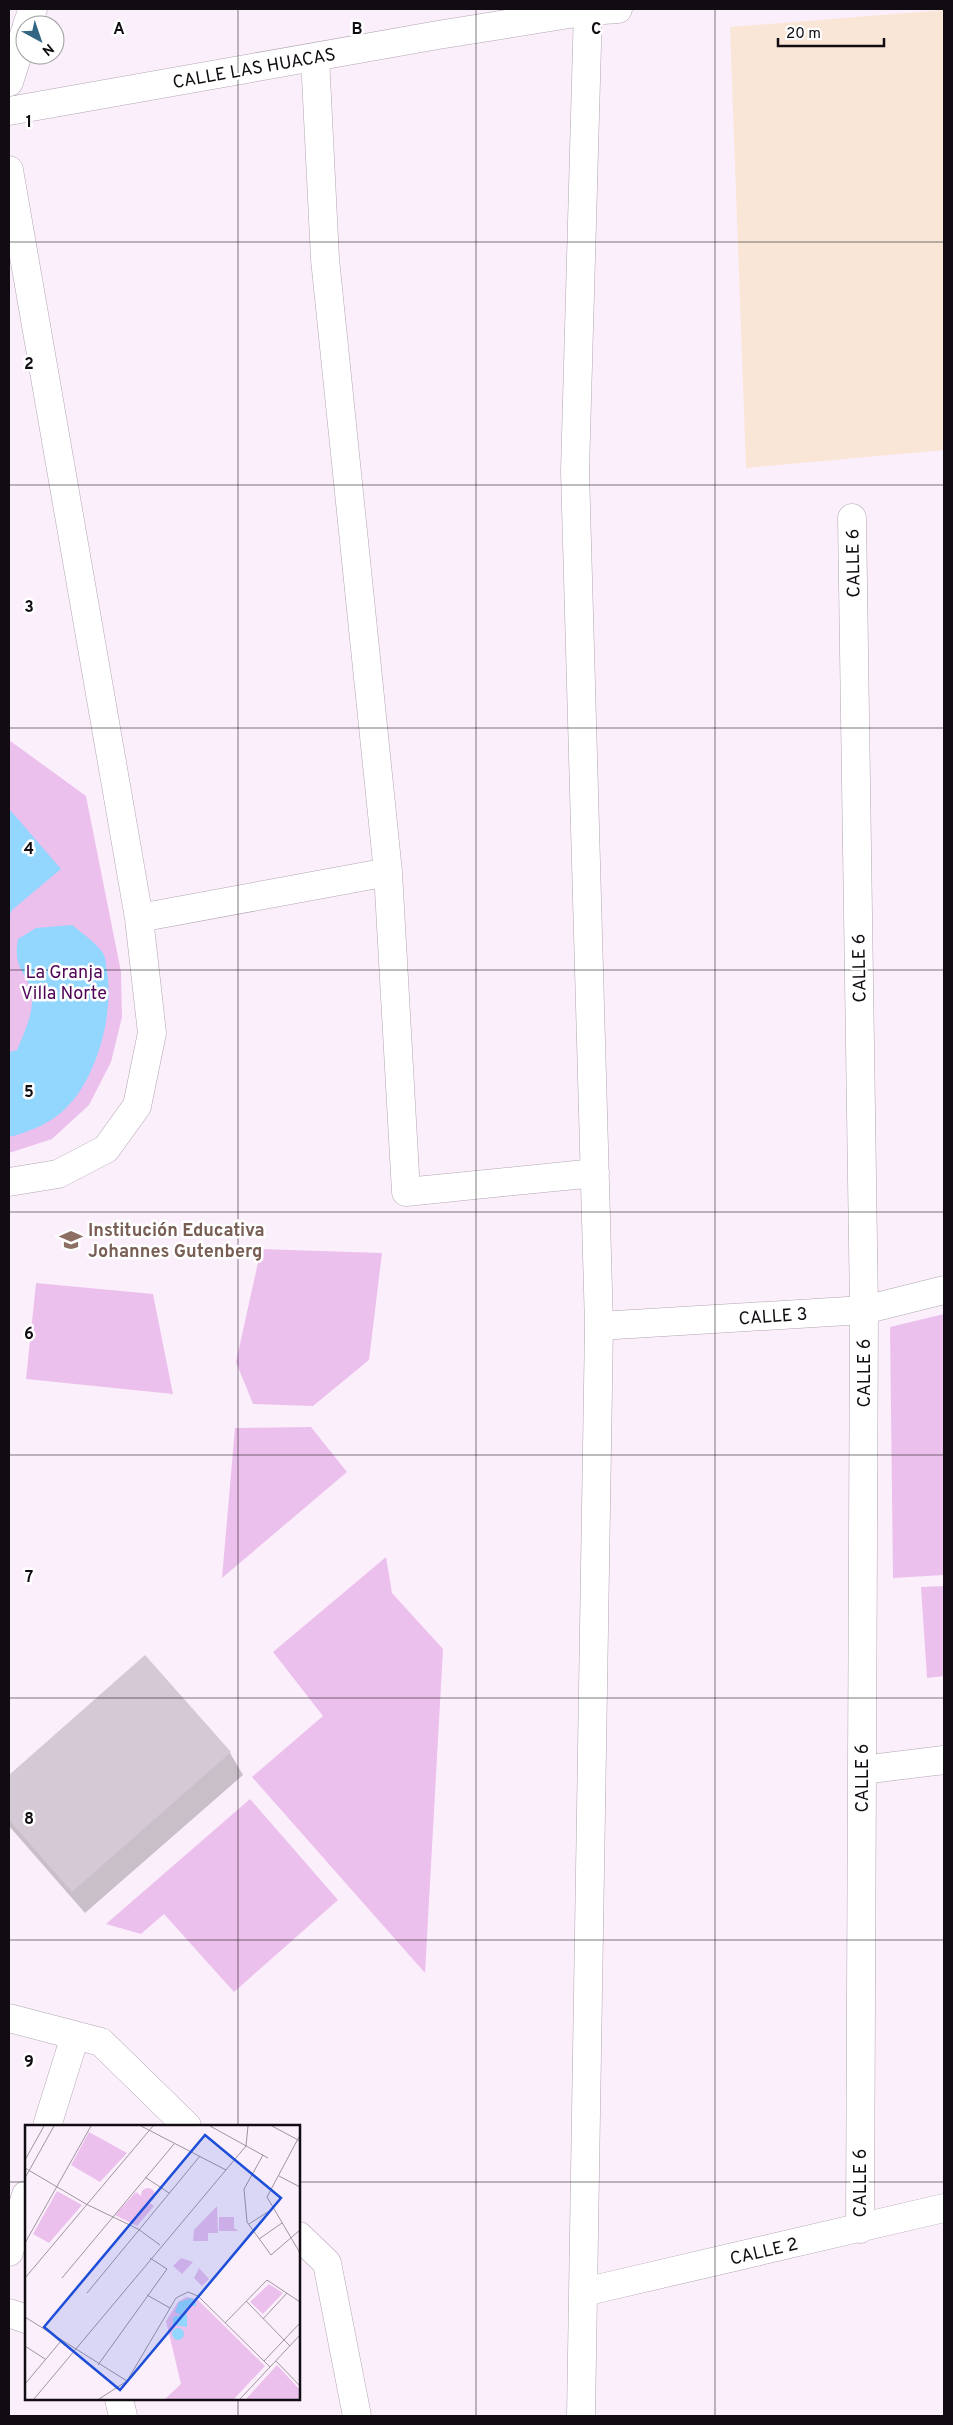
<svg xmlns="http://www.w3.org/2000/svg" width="953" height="2425" viewBox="0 0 953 2425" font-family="Overpass,sans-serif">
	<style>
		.commercial { fill: #fae6d6 }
		.green { fill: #ecc0ed }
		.water { fill: #93d6fe }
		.shadow { fill: #0003 }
		.building { fill: #d5c9d5 }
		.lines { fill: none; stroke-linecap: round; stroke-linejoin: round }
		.minor-casing { stroke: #b1a6b2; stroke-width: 29 }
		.minor { stroke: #fff; stroke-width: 28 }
		.grid { fill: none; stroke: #100c11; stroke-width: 1; stroke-opacity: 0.55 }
		.labels { text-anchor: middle; stroke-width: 5; stroke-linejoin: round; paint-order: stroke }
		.street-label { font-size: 18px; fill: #100c11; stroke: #fff }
		.park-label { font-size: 18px; fill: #500455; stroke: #fff }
		.education-label { font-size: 18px; font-weight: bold; fill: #785e54; stroke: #fff; text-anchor: start }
		.inset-road { fill: none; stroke: #9e949e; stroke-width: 1 }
		.view { fill: #1d4ed8; fill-opacity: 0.15; stroke: #1d4ed8; stroke-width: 2.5 }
		.inset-edge { fill: none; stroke: #100c11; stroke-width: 2.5 }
		.grid-label { font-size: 16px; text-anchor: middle; font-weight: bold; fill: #100c11; stroke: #fff; stroke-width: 5; stroke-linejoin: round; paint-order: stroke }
	</style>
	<rect width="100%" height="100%" fill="#fceffc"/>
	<path class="commercial" d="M944,10V450L746,468L730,27Z"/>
	<path class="green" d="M9,740L86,796L121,972L122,1017L111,1062L89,1105L52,1139L9,1153Z
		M261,1249L382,1253L369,1360L313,1406L253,1404L236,1362Z
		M36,1283L153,1294L173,1394L26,1379Z
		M944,1314V1575L893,1578L890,1327Z
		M311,1427L347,1472L222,1578L235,1428Z
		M386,1557L392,1593L443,1649L425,1973L252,1777L323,1716L273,1652Z
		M944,1586V1676L927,1678L921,1587Z
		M250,1799L338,1900L234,1992L164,1914L141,1934L106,1924Z"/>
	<path class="water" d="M11,811L61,869L12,910L9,917V813Z
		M72,925C82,933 95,942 103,953C106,958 106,966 107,972C114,1014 97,1077 67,1107C52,1123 34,1129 14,1136H9V1052L17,1050C24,1033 33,1015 32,997C29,971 12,972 18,939L36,928Z"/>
	<path class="shadow" d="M145,1657L230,1753L243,1775L85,1913L9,1826V1776Z"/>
	<path class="building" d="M145,1655L231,1752L72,1892L9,1820V1775Z"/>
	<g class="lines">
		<defs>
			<path id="minor" d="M27,25L33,9
				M315,57L325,259L388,872L406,1192L595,1173
				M9,82L25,32
				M9,111L438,35L588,11L618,9
				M9,170L139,918L152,1033L137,1106L106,1149L58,1174L9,1182
				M852,518L864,1310L860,2229
				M139,918L388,872
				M599,1326L864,1310L944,1290
				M862,1770L944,1760
				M9,2018L101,2042L187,2126
				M47,2126L75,2036
				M299,2236L327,2263L357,2416
				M9,2252L26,2195
				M584,2292L944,2208
				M9,2313L26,2319
				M119,2399L123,2416
				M581,2416L599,1326L575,471L588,9"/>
		</defs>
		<use href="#minor" class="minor-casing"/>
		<use href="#minor" class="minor"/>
	</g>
	<path class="grid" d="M238,9V2126M476,9V2416M715,9V2416M9,242H944M9,485H944M9,728H944M9,970H944M9,1212H944M9,1455H944M9,1698H944M9,1940H944M9,2182H26M299,2182H944M238,2399V2416"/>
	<defs>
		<symbol id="school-bare" viewBox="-9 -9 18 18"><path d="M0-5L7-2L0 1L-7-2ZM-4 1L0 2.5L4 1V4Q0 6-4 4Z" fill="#8d6e63" stroke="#fff" stroke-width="2.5" paint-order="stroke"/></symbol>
	</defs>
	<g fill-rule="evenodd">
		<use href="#school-bare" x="55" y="1224" width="32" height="32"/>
	</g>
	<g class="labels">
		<g class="street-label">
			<text transform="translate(254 68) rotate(-10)" y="6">CALLE LAS HUACAS</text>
			<text transform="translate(853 563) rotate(-91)" y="6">CALLE 6</text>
			<text transform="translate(859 968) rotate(-91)" y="6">CALLE 6</text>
			<text transform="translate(773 1316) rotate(-4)" y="6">CALLE 3</text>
			<text transform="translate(864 1373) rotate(-90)" y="6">CALLE 6</text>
			<text transform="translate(862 1778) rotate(-90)" y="6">CALLE 6</text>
			<text transform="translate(860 2183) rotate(-90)" y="6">CALLE 6</text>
			<text transform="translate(764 2251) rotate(-13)" y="6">CALLE 2</text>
		</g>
		<g class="park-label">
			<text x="64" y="978">La Granja<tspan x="64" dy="21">Villa Norte</tspan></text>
		</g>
		<g class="education-label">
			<text x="88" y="1236">Institución Educativa<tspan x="88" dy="21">Johannes Gutenberg</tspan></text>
		</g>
	</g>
	<g transform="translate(25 2125)">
		<rect width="275" height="275" fill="#fceffc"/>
		<path d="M64,7L102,28L75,57L46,40ZM116 70a7 7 0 1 1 14 0a7 7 0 1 1-14 0ZM32,66L57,80L24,118L8,109ZM111,67L129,81L112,101L90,90ZM192,81L193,108H183V116H168L169,105ZM194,92H209V103L214,106H194ZM156,133L168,137L157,149L148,141ZM174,143L184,154L177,161L169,153ZM244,159L258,168L238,189L225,177ZM161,172L172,174L240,241L209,274H140L156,259L141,196L153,177ZM252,240L275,265V274H221Z" fill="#ecc0ed"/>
		<path d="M166,173L171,177V181H163L156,190L150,187L154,177ZM162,189V202L148,200V192ZM147 209a6 6 0 1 1 12 0a6 6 0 1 1-12 0Z" fill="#93d6fe"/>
		<path class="inset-road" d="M116,1L201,45M185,1L243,33M247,1L275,16M275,10L242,72L275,128M238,30L219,64L222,97L246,130L275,105M0,35L19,1M0,43L61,79L113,104L135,120M254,51L275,62M120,52L144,68M0,53L29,1M224,99L249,83M234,114L257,98M0,118L66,1M0,153L128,1M37,153L149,19M62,168L175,31M122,170L145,183M221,176L265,221M0,192L102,256M238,194L262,168M200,198L242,155L275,177M0,221L20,234M239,236L275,198M251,236L275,261M73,240L142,144L125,133M0,259L36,216M9,274L221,21L223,1M74,274L102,256L151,173L163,167L173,171L245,242M215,274L275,210"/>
		<path class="view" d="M180,10L256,73L95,265L19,202Z"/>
		<rect width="275" height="275" class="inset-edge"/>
	</g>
	<g class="grid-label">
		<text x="119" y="34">A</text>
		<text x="357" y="34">B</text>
		<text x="596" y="34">C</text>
		<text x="29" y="127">1</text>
		<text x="29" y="369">2</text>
		<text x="29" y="612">3</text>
		<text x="29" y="854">4</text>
		<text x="29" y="1097">5</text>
		<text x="29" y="1339">6</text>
		<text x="29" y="1582">7</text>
		<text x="29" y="1824">8</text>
		<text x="29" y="2067">9</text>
	</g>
	<rect width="953" height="2425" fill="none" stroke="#100c11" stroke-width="20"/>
	<g transform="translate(40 40) rotate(140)"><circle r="24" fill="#ffffff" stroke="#9f9ea0"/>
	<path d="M0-4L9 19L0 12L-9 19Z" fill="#326683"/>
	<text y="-8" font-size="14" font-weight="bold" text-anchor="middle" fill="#100c11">N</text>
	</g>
	<path d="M778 38v8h106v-8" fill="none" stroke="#100c11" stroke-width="2.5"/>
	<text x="786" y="38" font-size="15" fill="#100c11" stroke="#ffffff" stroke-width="4" paint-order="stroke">20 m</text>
</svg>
